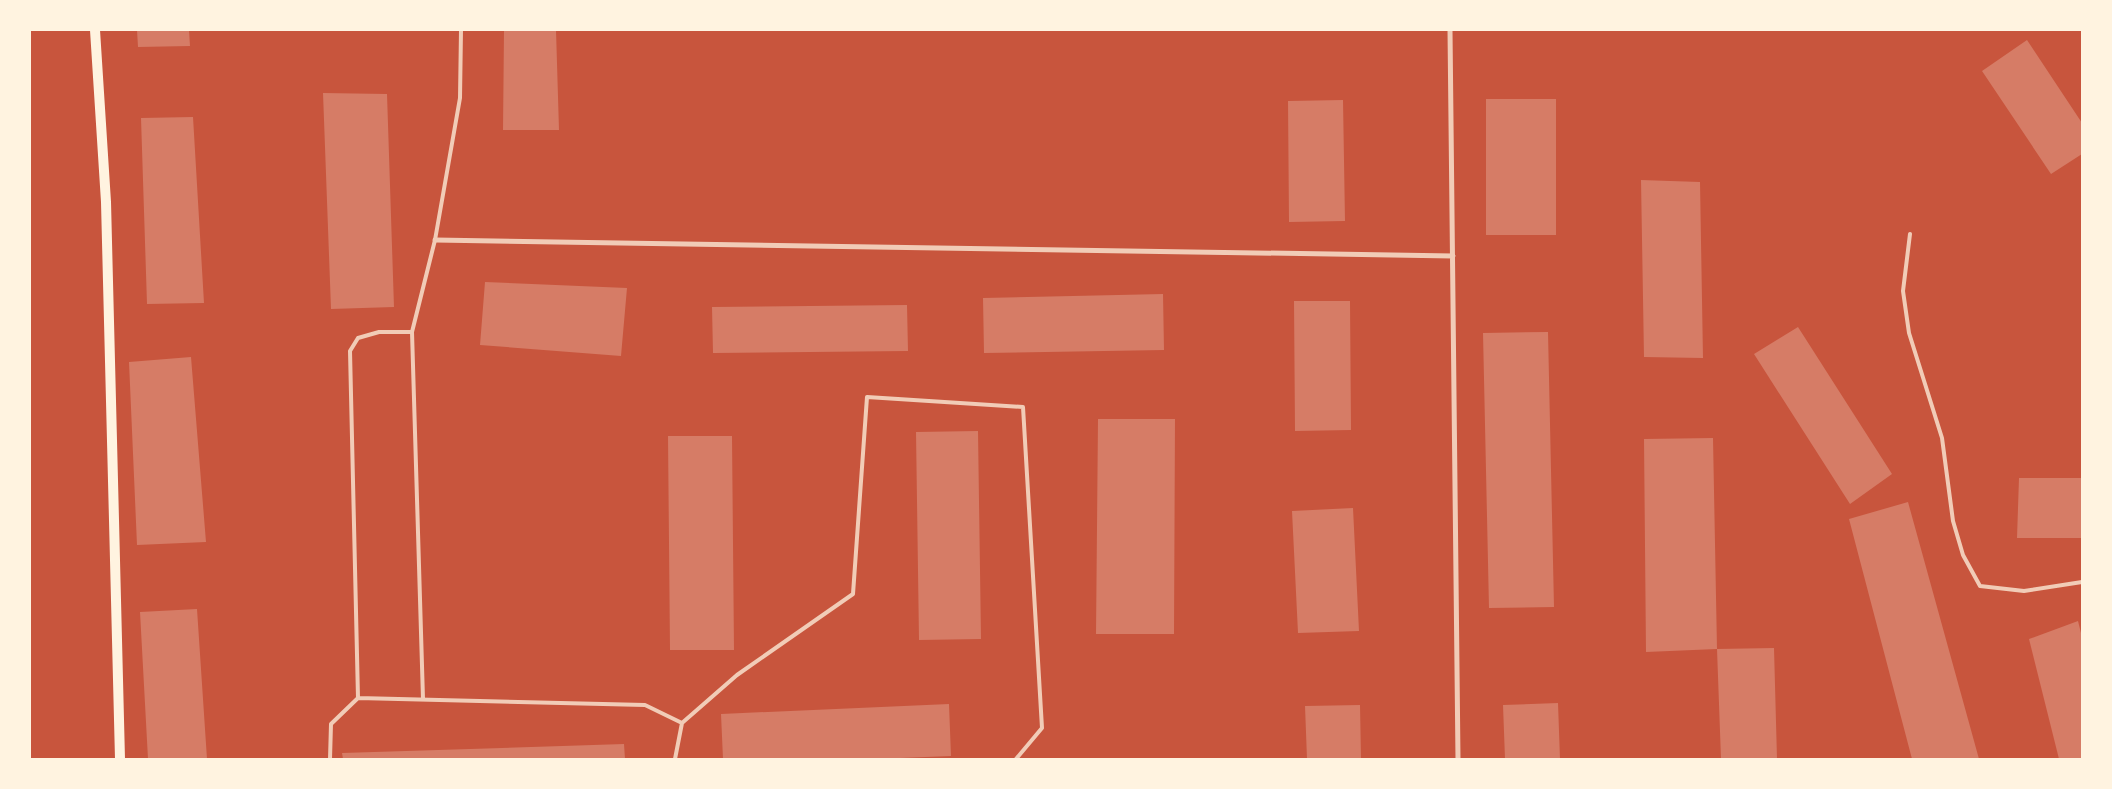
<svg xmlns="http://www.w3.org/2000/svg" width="2112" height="789" viewBox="0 0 2112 789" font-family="Inter,sans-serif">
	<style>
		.building { fill: #d67c66 }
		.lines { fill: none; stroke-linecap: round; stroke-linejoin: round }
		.service { stroke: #f1ccb7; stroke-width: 4 }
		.minor { stroke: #f1ccb7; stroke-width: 5 }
		.secondary { stroke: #fff3e0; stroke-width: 10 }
	</style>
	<rect width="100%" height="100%" fill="#c8553d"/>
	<path class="building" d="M137,30H189L190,46L138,47Z
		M504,30H556L559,130H503Z
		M2027,40L2082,123V154L2051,174L1982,71Z
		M323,93L387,94L394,307L331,309Z
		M1486,99H1556V235H1486Z
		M1343,100L1345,221L1289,222L1288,101Z
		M193,117L204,303L147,304L141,118Z
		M1641,180L1700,182L1703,358L1644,357Z
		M485,282L627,288L621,356L480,345Z
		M1163,294L1164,350L984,353L983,298Z
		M1294,301H1350L1351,430L1295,431Z
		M907,305L908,351L713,353L712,307Z
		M1798,327L1892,474L1850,504L1754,354Z
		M1548,332L1554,607L1489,608L1483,333Z
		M191,357L206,542L137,545L129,362Z
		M1098,419H1175L1174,634H1096Z
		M978,431L981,639L919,640L916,432Z
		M668,436H732L734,650H670Z
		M1713,438L1717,649L1646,652L1644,439Z
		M2019,478H2082V538H2017Z
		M1908,502L1979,759H1912L1849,519Z
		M1353,508L1359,631L1298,633L1292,511Z
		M197,609L207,759H148L140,612Z
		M2078,621L2082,637V759H2059L2029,639Z
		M1774,648L1777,759H1721L1717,649Z
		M1558,703L1560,759H1505L1503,705Z
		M949,704L951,756L876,759H723L721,714Z
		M1360,705L1361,759H1307L1305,706Z
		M624,744L625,759H343L342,753Z"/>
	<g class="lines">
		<path class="service" d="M1910,234L1903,291L1909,333L1942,438L1953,521L1963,555L1980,586L2024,591L2082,582
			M358,698L645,705L682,723
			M423,699L412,332L435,240L460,98L461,30
			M330,759L331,724L358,698L350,351L358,338L379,332H412
			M675,759L682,723L737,675L853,594L867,397L1023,407L1042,728L1016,759"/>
		<path class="minor" d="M1450,30L1458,759
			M435,240L1453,256"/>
		<path class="secondary" d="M95,30L106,202L120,759"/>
	</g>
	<rect width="2112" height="789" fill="none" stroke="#fff3e0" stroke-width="62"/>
</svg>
